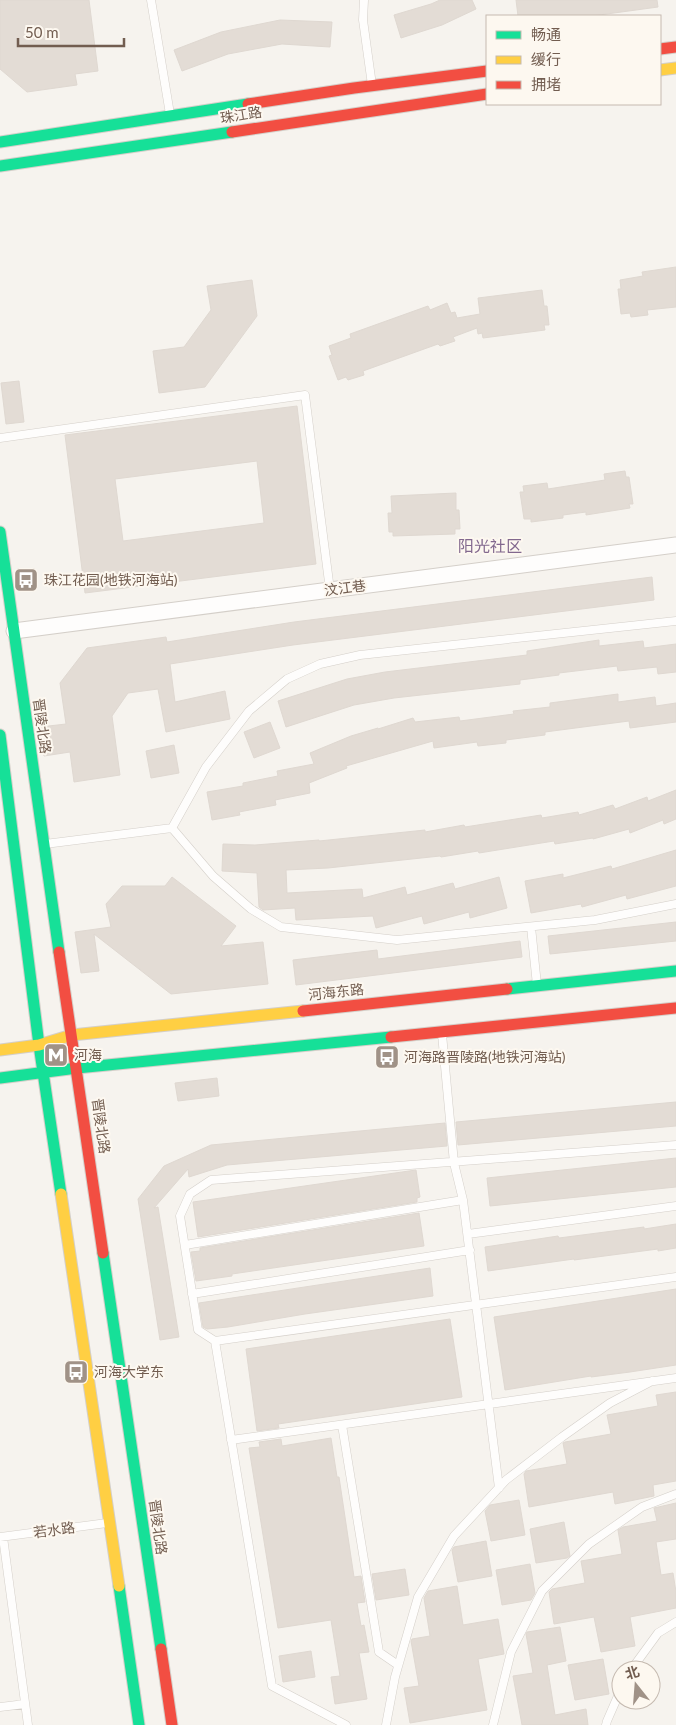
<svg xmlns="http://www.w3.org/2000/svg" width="676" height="1725" viewBox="0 0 676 1725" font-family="Lato,'Noto Sans SC',sans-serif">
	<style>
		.building { fill: #e3dcd5; stroke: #dfd8d1; fill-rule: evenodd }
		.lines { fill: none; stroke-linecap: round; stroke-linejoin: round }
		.lane-casing { stroke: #d4cfc9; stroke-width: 9 }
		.street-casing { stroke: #d4cfc9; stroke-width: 17 }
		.fast-casing { stroke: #d4cfc9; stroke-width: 13 }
		.slow-casing { stroke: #d4cfc9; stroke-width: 13 }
		.jam-casing { stroke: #d4cfc9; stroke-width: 13 }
		.lane { stroke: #fefdfc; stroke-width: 8 }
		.street { stroke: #fefdfc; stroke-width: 15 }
		.fast { stroke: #16e098; stroke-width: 11 }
		.slow { stroke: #ffcf43; stroke-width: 11 }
		.jam { stroke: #f24e42; stroke-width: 11 }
		.labels { text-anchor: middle; stroke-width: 4; stroke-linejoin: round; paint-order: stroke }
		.street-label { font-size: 14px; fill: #725d50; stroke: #fdf8f0 }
		.poi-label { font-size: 14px; fill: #725d50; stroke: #fdf8f0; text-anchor: start }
		.quarter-label { font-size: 16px; fill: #82688e; stroke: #fdf8f0 }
	</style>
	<rect width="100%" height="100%" fill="#f6f3ee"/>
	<path class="building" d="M0,0H89L98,71L75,74L77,85L27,92L0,69Z
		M440,0H472L476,9L442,25L401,38L394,15L431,4Z
		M516,0H657L658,7L592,16H518Z
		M280,20L332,22L330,47L282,44L228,54L182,71L174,50L221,32Z
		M676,267V307L647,310L648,315L631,317L630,313L621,314L618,289H621L620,280L643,276L642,272Z
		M252,280L257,316L205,387L159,393L153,351L184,347L211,310L207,286Z
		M542,290L544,306H547L549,325H544L545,330L483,338L482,333L478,334L477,328L453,337L455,341L440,346L438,344L363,371L364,375L348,380L346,377L338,380L329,356L332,355L329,346L351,338L350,334L428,306L430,310L447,303L451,313L455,312L457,318L480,314L478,298Z
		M19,381L24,422L6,424L1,383Z
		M297,406L316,564L85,593L65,435ZM257,461L264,523L123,541L115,479Z
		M625,471L626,477H629L633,504H629L630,508L586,515V512L563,515V518L531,522V519H524L520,492H524L523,486L547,483L548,489L605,480L604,474Z
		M456,493V510H459L460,529H455V534L393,536V532H389L388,513H392L391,496Z
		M652,577L654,600L293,645L170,664L175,702L225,691L230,719L166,732L158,689L128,693L112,716L120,775L74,782L70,752L44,756L40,727L66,724L60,683L87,648L166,637L167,642L294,622Z
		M599,640V646L643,641L644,648L676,644V672L658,674L657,667L618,671L617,666L559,673V675L520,680V684L394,698L354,705L286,727L278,701L347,679L385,672L527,655V651Z
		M618,694V702L655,697L656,706L676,703V722L630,728L629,721L545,732V735L506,740V743L478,746L477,742L434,748L433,741L346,766L347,768L309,783L310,793L275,800L276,805L239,812L240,815L212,820L207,792L243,786V783L278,776L277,771L314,764L310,753L351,736L378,728V729L413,718L415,722L459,717L460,721L514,714L513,711L550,707V703Z
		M270,722L280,748L254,758L244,732Z
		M174,745L179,773L151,778L146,751Z
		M676,790V819L664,824L663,820L630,833L629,829L593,839V838L555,844L554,841L479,853L478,851L441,857L440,856L328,868L286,870L287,893L362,889L363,898L405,887L407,895L453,883L455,889L499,877L507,908L470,918L469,912L424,924L422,916L376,928L373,916L296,920L295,908L263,910L259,907L257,873L222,871L223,844L255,845L319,840V841L425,830V832L464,825L465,827L541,815L542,818L578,812L579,815L613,805L615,809L647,797L648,801Z
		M676,850V886L627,899L626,895L582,907L581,904L531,913L525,881L563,874V878L611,866L612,869Z
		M172,877L236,926L221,946L263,942L268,984L171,994L94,934L99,971L81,973L75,932L111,927L106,904L122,886H165Z
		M676,922V941L550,954L548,936Z
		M520,941L522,957L296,985L293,960L377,950L378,959Z
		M217,1078L219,1096L178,1101L175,1083Z
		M676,1102V1126L458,1145L456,1122Z
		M445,1123L447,1146L227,1165L189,1177L188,1169L154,1208L158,1207L179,1337L160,1340L138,1199L164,1166L211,1145Z
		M676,1158V1187L490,1206L487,1178Z
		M416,1170L420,1197L417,1198V1202L198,1237L193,1202Z
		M419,1213L424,1246L232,1274V1276L196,1281L191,1252L200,1251V1248Z
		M676,1224V1248L658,1251V1249L574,1260V1259L488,1271L485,1247L558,1236L559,1238L644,1227V1229Z
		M430,1268L433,1296L305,1314L228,1327L207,1329L203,1327L199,1303Z
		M676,1289V1365L630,1372L591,1377V1376L505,1390L494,1317Z
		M450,1319L462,1397L278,1424L279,1428L257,1431L246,1349Z
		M676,1392V1481L653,1485L654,1496L615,1504L613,1492L529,1507L524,1474L526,1471L567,1464L563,1443L565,1442L611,1434L607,1415L658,1406L656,1395Z
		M331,1438L337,1477H339L354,1577L361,1576L365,1602L357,1603L361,1626L364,1625L369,1652L359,1653L367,1699L335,1704L331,1677L340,1676L331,1620L278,1628L249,1448L260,1447L259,1442L281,1439L282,1446Z
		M519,1500L525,1535L491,1541L485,1511L490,1505Z
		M676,1503V1539L656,1542L661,1575L673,1573L676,1592V1608L630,1617L635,1646L601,1652L594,1617L554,1624L549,1592L552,1589L585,1583L581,1561L622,1554L618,1530L623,1527L657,1521L654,1508Z
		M564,1522L570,1556L567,1558L536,1563L530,1529Z
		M486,1541L492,1576L458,1582L452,1550L454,1547Z
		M530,1564L535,1593L531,1600L502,1605L496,1570Z
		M405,1569L409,1595L376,1600L372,1574Z
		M457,1586L463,1625L498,1619L504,1654L478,1659L487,1710L410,1723L404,1688L419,1686L411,1641L412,1639L430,1636L424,1598L428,1591Z
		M560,1627L566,1661L547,1665L555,1715L586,1709L588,1725H522L513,1676L533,1673L526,1634L527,1632Z
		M311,1651L315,1677L283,1682L279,1656Z
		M603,1659L609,1694L575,1700L568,1665Z"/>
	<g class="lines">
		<defs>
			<path id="lane" d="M151,0L170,114
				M364,0L363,20L372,85
				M0,438L305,395L330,590
				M172,828L206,767L249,711L287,679L320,664L360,655L676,621
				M172,828L213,876L251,909L281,927L397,940L595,920L676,904
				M45,844L172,828
				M531,927L537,985
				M442,1034L454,1163L463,1200L499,1488
				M468,1234L676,1206
				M185,1245L463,1200
				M192,1294L470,1250
				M215,1341L676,1277
				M342,1425L379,1652L398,1665
				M231,1440L676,1378
				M0,1537L107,1523
				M3,1537L28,1725
				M631,1670L658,1633L676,1622
				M0,1707L25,1704
				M346,1725L272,1686L215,1341L198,1330L180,1216L190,1194L211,1180L676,1145
				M386,1725L395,1677L418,1597L454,1536L506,1480L562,1437L610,1403L652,1381
				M493,1725L511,1652L542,1591L589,1544L642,1507L676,1494
				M606,1725L607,1721L621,1689"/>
			<path id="street" d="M14,631L676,545"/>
			<path id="fast" d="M0,142L248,104
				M0,166L232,132
				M0,532L59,952
				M0,735L39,1045L61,1194
				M507,989L676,971
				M0,1078L77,1068L391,1037
				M103,1253L161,1649
				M119,1586L139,1725"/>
			<path id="slow" d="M660,70L676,68
				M0,1050L39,1045L72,1035L303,1011
				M61,1194L119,1586"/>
			<path id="jam" d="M660,49L676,47
				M248,104L354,88L487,71
				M232,132L487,94
				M59,952L103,1253
				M303,1011L507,989
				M391,1037L676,1008
				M161,1649L172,1725"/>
		</defs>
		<use href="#lane" class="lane-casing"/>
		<use href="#street" class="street-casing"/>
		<use href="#fast" class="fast-casing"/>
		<use href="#slow" class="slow-casing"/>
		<use href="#jam" class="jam-casing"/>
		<use href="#lane" class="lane"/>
		<use href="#street" class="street"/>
		<use href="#fast" class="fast"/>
		<use href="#slow" class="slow"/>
		<use href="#jam" class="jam"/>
	</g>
	<defs>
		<symbol id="bus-square" viewBox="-11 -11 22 22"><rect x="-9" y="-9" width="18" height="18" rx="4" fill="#a09287" stroke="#fdf8f0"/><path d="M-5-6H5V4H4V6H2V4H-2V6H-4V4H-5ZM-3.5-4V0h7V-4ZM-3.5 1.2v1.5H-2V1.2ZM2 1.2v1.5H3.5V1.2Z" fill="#fff"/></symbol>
		<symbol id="metro-square" viewBox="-11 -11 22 22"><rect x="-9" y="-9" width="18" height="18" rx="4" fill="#a09287" stroke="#fdf8f0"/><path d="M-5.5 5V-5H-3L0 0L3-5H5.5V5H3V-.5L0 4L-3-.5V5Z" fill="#fff"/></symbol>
	</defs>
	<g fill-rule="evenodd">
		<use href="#bus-square" x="12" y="566" width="28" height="28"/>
		<use href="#metro-square" x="42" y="1041" width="28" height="28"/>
		<use href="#bus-square" x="373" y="1043" width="28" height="28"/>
		<use href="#bus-square" x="62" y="1358" width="28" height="28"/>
	</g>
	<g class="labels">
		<g class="street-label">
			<text transform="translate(241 115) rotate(-9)" y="5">珠江路</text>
			<text transform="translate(345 588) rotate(-7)" y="5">汶江巷</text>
			<text transform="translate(42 726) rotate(82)" y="5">晋陵北路</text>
			<text transform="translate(336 992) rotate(-6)" y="5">河海东路</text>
			<text transform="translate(101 1126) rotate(82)" y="5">晋陵北路</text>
			<text transform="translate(158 1527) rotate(82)" y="5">晋陵北路</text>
			<text transform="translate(54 1530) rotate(-8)" y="5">若水路</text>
		</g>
		<g class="poi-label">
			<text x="44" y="585">珠江花园(地铁河海站)</text>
			<text x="74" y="1060">河海</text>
			<text x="404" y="1062">河海路晋陵路(地铁河海站)</text>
			<text x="94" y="1377">河海大学东</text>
		</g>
		<g class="quarter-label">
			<text x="490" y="552">阳光社区</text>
		</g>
	</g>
	<rect x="486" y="15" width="175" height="90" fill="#fdf8f0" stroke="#c5bab0"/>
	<rect x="496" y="31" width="25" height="8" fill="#16e098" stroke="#c5bab0"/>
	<text x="531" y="40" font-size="15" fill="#725d50">畅通</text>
	<rect x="496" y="56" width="25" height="8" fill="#ffcf43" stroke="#c5bab0"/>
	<text x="531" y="65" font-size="15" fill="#725d50">缓行</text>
	<rect x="496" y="81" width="25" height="8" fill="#f24e42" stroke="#c5bab0"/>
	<text x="531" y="90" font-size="15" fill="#725d50">拥堵</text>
	<g transform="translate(636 1685) rotate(343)"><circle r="24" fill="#fdf8f0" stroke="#c5bab0"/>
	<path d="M0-4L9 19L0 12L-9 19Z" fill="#a09287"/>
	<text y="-8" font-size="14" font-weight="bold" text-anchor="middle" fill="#725d50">北</text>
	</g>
	<path d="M18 38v8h106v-8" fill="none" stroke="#725d50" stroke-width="2.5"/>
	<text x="25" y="38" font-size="15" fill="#725d50" stroke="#fdf8f0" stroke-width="4" paint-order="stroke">50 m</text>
</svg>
